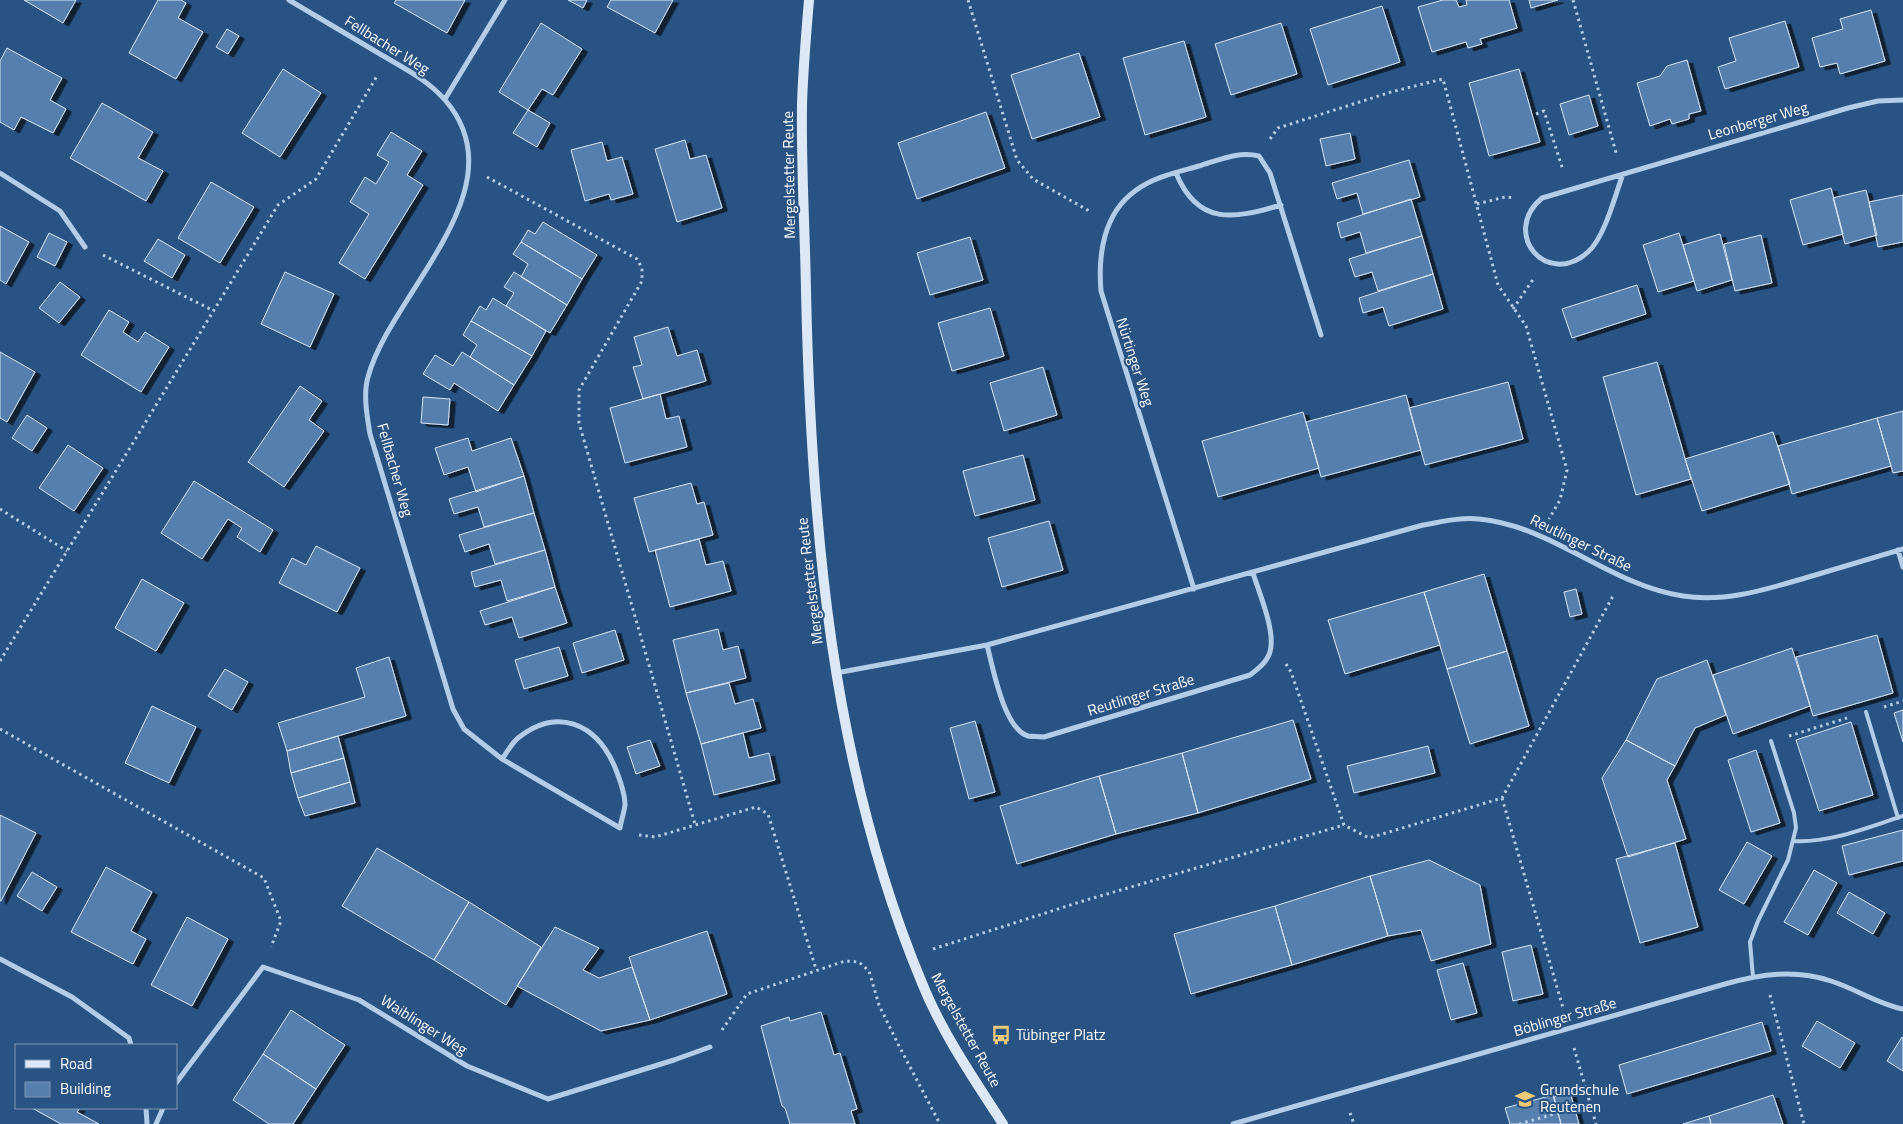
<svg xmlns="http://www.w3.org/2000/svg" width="1903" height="1124" viewBox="0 0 1903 1124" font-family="'Titillium Web',sans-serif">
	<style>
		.building { fill: #567fad; stroke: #d6e5f5; filter: url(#shadow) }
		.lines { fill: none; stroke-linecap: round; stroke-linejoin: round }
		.path { stroke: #b3cce7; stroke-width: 3; stroke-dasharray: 2.5 4; stroke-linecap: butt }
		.lane { stroke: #b3cce7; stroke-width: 4 }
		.street { stroke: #b3cce7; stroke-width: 5 }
		.secondary { stroke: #dce8f6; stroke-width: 10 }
		.labels { text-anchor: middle; stroke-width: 4; stroke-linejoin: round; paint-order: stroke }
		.street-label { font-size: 15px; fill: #fff; stroke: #295383 }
		.poi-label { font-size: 15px; fill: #fff; stroke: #295383; text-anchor: start }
	</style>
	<defs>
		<filter id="shadow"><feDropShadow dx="5.5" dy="3" stdDeviation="0" flood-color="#0009"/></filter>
	</defs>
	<rect width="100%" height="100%" fill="#295383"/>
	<path class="building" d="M24,0H76L63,23Z
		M158,0H181L186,3L178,18L203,32L176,79L129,53Z
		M396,0H465L447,33L394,3Z
		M568,0H587L583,8Z
		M611,0H673L655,33L607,7Z
		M1443,0H1456L1459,7L1467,5L1466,0H1509L1517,28L1480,39L1482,44L1468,48L1466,42L1432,52L1418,7Z
		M1529,0H1558L1531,8Z
		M1382,6L1400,62L1328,85L1310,29Z
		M1871,10L1885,61L1840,74L1837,63L1820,67L1812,38L1843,29L1840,19Z
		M1785,21L1799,67L1725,89L1718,67L1736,61L1729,38Z
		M541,23L582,49L553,95L542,89L528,110L499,92Z
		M1281,23L1297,74L1231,95L1215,44Z
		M227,29L239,36L228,54L216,47Z
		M1184,41L1206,117L1145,135L1123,58Z
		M7,48L62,78L50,100L66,109L53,133L21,117L14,130L0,122V61Z
		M1079,53L1100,117L1032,139L1011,75Z
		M1687,60L1701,111L1689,114V119L1672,124L1670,119L1650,126L1637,83L1660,76L1667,66Z
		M283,69L321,93L280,157L242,133Z
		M1519,69L1540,142L1489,156L1469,83Z
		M1589,95L1598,126L1569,135L1560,104Z
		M102,103L153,132L138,158L163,171L146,201L70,158Z
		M528,110L550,123L537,147L513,133Z
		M986,112L1005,168L917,199L898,143Z
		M391,132L422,151L407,175L423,185L365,279L339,263L369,214L350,202L365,177L376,184L389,162L377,155Z
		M1350,133L1355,159L1326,166L1320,139Z
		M685,140L690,159L706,155L722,208L677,222L655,149Z
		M602,142L607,161L622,157L633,194L611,200L609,194L585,201L571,150Z
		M1409,160L1420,197L1363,214L1357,193L1337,199L1332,183Z
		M211,182L254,207L220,263L178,238Z
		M1831,188L1843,234L1803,245L1790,200Z
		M1866,190L1877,235L1845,244L1833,198Z
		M1903,195V242L1878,247L1869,202Z
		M1411,199L1422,236L1366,253L1360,232L1341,238L1337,223Z
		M543,222L597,255L582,279L521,242L528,230L535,234Z
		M0,226L29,242L6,284L0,280Z
		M49,233L67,242L55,266L37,257Z
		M1679,233L1694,281L1658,292L1643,245Z
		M1720,234L1732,280L1697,291L1683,245Z
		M1761,235L1772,283L1735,291L1724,244Z
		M1422,236L1433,274L1378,291L1372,272L1355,277L1349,259Z
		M970,237L983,280L930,295L917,253Z
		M158,239L185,255L172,278L144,261Z
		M521,242L582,279L567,305L521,277L528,264L513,254Z
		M285,272L334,294L310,347L261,324Z
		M514,272L567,305L550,333L506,306L514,293L504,287Z
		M1433,274L1443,309L1389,326L1383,307L1363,313L1359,298Z
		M60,282L80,297L59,323L39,308Z
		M1637,285L1646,314L1572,338L1562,309Z
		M493,298L546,331L532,356L471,321L480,306L486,310Z
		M990,308L1004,356L952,371L938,323Z
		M109,310L129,322L123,332L138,342L145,332L169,347L141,392L81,355Z
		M471,321L532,356L514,385L470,357L477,345L463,335Z
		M668,327L677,356L697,350L706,381L643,399L633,367L642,365L634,337Z
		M0,352L35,372L7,422L0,418Z
		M462,352L514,385L498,411L454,383L450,390L423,374L435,355L453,366Z
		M1657,362L1691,479L1636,495L1603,377Z
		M1043,367L1057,415L1004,431L990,383Z
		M1508,382L1523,439L1425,465L1409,408Z
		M300,386L322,401L309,420L324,431L284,487L248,462Z
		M660,394L666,419L679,416L687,447L625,463L610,408Z
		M1406,395L1421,450L1321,477L1306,422Z
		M423,397L450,399L448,425L421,423Z
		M1903,411V471L1893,473L1877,418Z
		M1303,412L1319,468L1218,497L1202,441Z
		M27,415L47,428L32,451L12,438Z
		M1877,418L1891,466L1792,494L1778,446Z
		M1773,432L1790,484L1702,511L1685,459Z
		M468,438L472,451L511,438L524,476L476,492L468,467L444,475L435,448Z
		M68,445L103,468L74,511L39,488Z
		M1023,455L1035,500L975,516L963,471Z
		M524,476L534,513L484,527L478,507L454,514L449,499Z
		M194,481L273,530L260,552L237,537L242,528L228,519L202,559L161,533Z
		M691,483L697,504L704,502L713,535L649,552L634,498Z
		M534,513L545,550L495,564L489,544L465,552L459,535Z
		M1049,521L1063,570L1002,587L988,538Z
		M699,539L706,565L723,561L731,591L670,607L655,550Z
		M316,546L360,568L337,612L279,583L292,558L306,565Z
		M545,550L555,587L507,601L501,580L475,587L471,572Z
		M1484,574L1507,651L1447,669L1424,592Z
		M142,579L184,603L156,651L115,628Z
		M555,587L567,623L519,638L512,617L485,625L480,611Z
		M1576,589L1582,614L1570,617L1564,592Z
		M1424,592L1440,645L1345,674L1328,620Z
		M718,629L723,650L738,646L746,678L686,693L673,640Z
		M615,630L624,660L582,673L573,643Z
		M1877,635L1893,693L1813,716L1796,657Z
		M559,647L568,676L524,689L515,660Z
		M1792,648L1810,706L1733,734L1713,675Z
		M1507,651L1529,726L1470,744L1447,669Z
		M389,657L406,716L287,751L278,723L365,697L356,668Z
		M1707,660L1726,715L1695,728L1675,766L1626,740L1657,679Z
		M225,669L248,682L232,710L208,696Z
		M729,683L735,704L753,699L761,728L701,744L686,693Z
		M152,706L196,727L169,783L125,763Z
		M1903,710V742L1894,713Z
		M1293,720L1311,779L1198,813L1182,753Z
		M975,721L995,792L969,799L950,728Z
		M1851,722L1873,795L1819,811L1796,740Z
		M743,733L749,758L769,753L775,780L714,795L701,744Z
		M338,736L344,758L291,773L287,751Z
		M650,740L660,766L636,774L627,747Z
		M1626,740L1675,766L1667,780L1686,839L1628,857L1602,778Z
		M1428,746L1435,773L1354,793L1347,766Z
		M1756,750L1780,823L1751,832L1728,760Z
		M1182,753L1198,813L1116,834L1099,776Z
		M344,758L350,782L298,798L291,773Z
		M1099,776L1116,834L1017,864L1000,806Z
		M350,782L355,803L305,816L298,798Z
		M0,815L36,833L1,901H0Z
		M1903,830V861L1849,875L1842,846Z
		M1747,842L1772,856L1744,904L1719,890Z
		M1675,843L1698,927L1640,943L1616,859Z
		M377,848L469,902L434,960L342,906Z
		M1429,860L1480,885L1491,944L1431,961L1421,930L1388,936L1370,876Z
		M106,867L152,892L131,931L146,939L133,964L71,932Z
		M1814,870L1837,883L1808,935L1784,922Z
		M32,872L57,887L42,911L17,896Z
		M1370,876L1388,936L1292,965L1275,906Z
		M1849,892L1885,913L1873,934L1837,913Z
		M469,902L541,947L506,1005L434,960Z
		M1275,906L1292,965L1191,994L1174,934Z
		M187,917L228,939L192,1006L151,985Z
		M555,927L599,948L583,970L599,978L632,967L650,1020L601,1031L517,986Z
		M707,931L727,994L650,1020L629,957Z
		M1531,945L1543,994L1513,1001L1502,952Z
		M1463,963L1477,1013L1451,1020L1437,970Z
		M291,1010L345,1045L316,1089L263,1054Z
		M821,1012L834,1055L840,1053L857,1109L851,1111L855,1124H790L785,1108L782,1106L761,1026L789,1017L790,1021Z
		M1817,1021L1855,1043L1840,1068L1802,1046Z
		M1762,1022L1771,1051L1627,1094L1619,1065Z
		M1902,1037L1903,1038V1071L1887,1061Z
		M263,1054L316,1089L293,1124H269L233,1100Z
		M1570,1092L1579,1124H1561L1554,1097Z
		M1553,1095L1561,1124H1510L1505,1108Z
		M1773,1095L1783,1124H1711L1709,1116Z
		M32,1108H80L77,1112L99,1124H61Z
		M1709,1116L1711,1124H1683Z"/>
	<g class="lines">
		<path class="path" d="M968,0L1017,160L1033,179L1091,212
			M1573,0L1617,156
			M1536,114L1544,111L1563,170
			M1270,139L1278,128L1391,92L1443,79L1498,285L1526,326L1567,470L1560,500L1549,519
			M487,177L637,259L642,268V281L579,390V423L695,824
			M1477,204L1505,197L1515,198
			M103,255L214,311
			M1513,309L1534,278
			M0,509L67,551
			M0,661L278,205L316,179L377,76
			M1286,664L1291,672L1344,825L1369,838L1502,798L1613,596
			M1884,707L1903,701
			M0,729L264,878L281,921L271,947
			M1789,736L1847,718
			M1502,798L1563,1008
			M639,835L655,837L756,807L768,814L816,969
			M933,949L1083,901L1344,825
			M1770,995L1804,1124
			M722,1030L747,994L845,961L859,962L869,971L879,1005L898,1044L940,1124
			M1574,1048L1596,1124
			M1350,1113L1354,1124
			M1519,1124L1590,1104"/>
		<path class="lane" d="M1866,712L1898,818
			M1794,841C1831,843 1868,827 1903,816
			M1753,977L1750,942L1758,921L1788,860L1796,828L1794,813L1771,741"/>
		<path class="street" d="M289,0C319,18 350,36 380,54C402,67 428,80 445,100C522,188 390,294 368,377C363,394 367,416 370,434L453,709L464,729L502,759L620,828C621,821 624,813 625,805C625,792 619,777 614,765C595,723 557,707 518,738C512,743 507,752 502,759
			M445,99L505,0
			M0,173L60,211L85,247
			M1176,173C1198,226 1233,219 1281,205
			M1623,174C1615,195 1605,237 1588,252C1547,289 1500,233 1542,198L1848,108L1878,101L1903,100
			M1898,550L1903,567
			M1194,589L1101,291C1098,256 1103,214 1135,191C1153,177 1178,172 1199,166C1219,160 1238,151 1259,156L1270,173L1321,335
			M987,645C993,668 1004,729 1028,736C1033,737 1039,736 1044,737L1250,675C1258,669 1267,662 1270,652C1276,631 1259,593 1253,573
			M836,673L987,645L1423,525C1441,522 1460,517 1479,519C1553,526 1609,585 1683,596C1728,603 1770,588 1812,576C1843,567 1873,558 1903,549
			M0,959L72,997L129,1038L131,1045
			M176,1083L263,967L359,1000L467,1066L548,1099L674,1060L710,1047
			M146,1108L147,1124
			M156,1124L163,1108
			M1233,1124L1725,984C1761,974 1795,969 1831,981C1856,989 1878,1004 1903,1009"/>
		<path class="secondary" d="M809,0C806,35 803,70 802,105C801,167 805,229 806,291C811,525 831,765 922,983C942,1033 974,1079 1003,1124"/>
	</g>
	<defs>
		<symbol id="bus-bare" viewBox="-9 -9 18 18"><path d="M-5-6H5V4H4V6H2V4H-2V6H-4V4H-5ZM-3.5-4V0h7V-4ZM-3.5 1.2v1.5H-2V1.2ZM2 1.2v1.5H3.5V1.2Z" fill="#edca7a" stroke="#295383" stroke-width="2.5" paint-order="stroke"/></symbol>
		<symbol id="school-bare" viewBox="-9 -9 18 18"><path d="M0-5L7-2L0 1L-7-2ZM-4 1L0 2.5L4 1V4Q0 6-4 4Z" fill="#edca7a" stroke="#295383" stroke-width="2.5" paint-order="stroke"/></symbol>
	</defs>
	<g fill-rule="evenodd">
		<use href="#bus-bare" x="987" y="1021" width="28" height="28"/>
		<use href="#school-bare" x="1511" y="1085" width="28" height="28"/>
	</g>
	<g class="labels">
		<g class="street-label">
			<text transform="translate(387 45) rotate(32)" y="5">Fellbacher Weg</text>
			<text transform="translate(1758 121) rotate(-16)" y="5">Leonberger Weg</text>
			<text transform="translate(789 175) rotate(-91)" y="5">Mergelstetter Reute</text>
			<text transform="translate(1135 362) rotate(72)" y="5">Nürtinger Weg</text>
			<text transform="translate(395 470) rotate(74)" y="5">Fellbacher Weg</text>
			<text transform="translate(1581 543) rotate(26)" y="5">Reutlinger Straße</text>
			<text transform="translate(810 581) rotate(-97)" y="5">Mergelstetter Reute</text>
			<text transform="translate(1141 695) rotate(-17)" y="5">Reutlinger Straße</text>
			<text transform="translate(1565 1017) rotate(-16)" y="5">Böblinger Straße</text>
			<text transform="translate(424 1025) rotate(32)" y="5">Waiblinger Weg</text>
			<text transform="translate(966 1030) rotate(61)" y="5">Mergelstetter Reute</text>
		</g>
		<g class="poi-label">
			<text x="1016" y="1040">Tübinger Platz</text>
			<text x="1540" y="1095">Grundschule<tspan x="1540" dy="17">Reutenen</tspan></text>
		</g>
	</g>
	<rect x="15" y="1044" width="162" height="65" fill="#295383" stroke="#7f98b5"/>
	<rect x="25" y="1060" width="25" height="8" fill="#dce8f6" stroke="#7f98b5"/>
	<text x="60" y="1069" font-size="15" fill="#ffffff">Road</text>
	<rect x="25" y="1082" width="25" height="15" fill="#567fad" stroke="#7f98b5"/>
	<text x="60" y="1094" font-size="15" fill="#ffffff">Building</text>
</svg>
